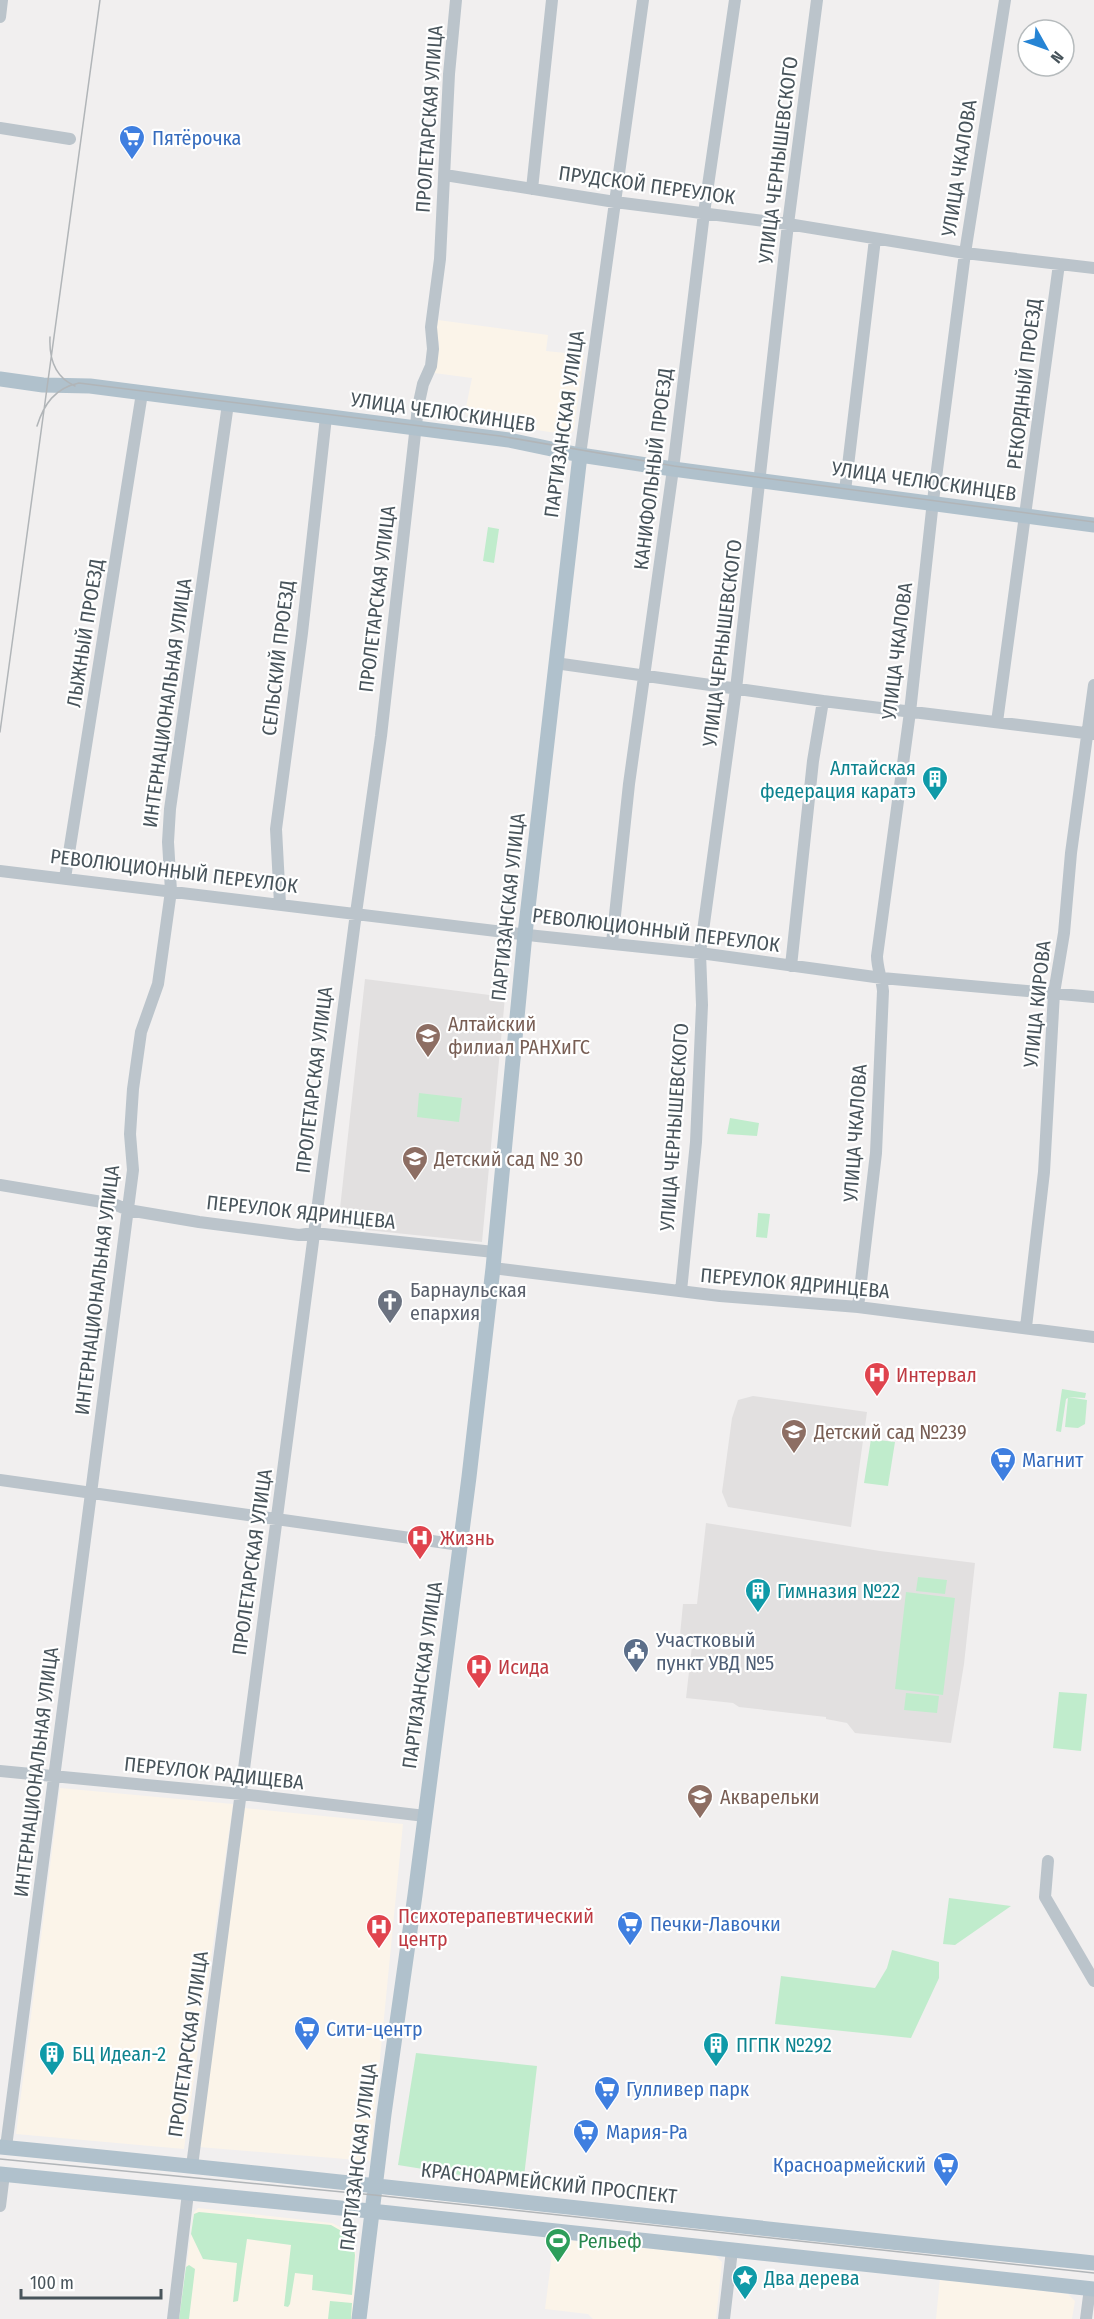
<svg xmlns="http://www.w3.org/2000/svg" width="1094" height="2319" viewBox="0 0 1094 2319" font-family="'Fira Sans Condensed',sans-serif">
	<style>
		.commercial { fill: #fbf4e9 }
		.education { fill: #e2e0e0 }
		.green { fill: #c0eccc }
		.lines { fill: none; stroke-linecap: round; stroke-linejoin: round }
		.minor { stroke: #bbc4cb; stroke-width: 12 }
		.major { stroke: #b0c1cc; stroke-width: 15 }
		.tram { stroke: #b1b5b8; stroke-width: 1.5 }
		.labels { text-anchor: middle; stroke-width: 4.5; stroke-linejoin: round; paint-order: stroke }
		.street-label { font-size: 20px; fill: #48545b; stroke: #fff }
		.shop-label { font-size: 20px; fill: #366cbe; stroke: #fff; text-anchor: start }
		.culture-label { font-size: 20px; fill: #0d838f; stroke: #fff; text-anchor: start }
		.education-label { font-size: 20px; fill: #785e54; stroke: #fff; text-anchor: start }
		.worship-label { font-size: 20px; fill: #5b616d; stroke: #fff; text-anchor: start }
		.health-label { font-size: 20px; fill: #be3a42; stroke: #fff; text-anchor: start }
		.service-label { font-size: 20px; fill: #4e5e75; stroke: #fff; text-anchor: start }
		.leisure-label { font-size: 20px; fill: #27864d; stroke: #fff; text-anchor: start }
	</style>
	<rect width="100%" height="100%" fill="#f1efef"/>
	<path class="commercial" d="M438,320L548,335L546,351L584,355L574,430L569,435L472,420L465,412L472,378L434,373L439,343L436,334Z
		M60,1788L233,1804L184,2149L16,2134Z
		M244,1808L403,1824L370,2161L199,2147Z
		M198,2208L332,2223L354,2234L356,2255L353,2319H179L194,2212Z
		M554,2239L715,2255L722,2262L716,2319H593L588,2314L545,2309Z
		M940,2278L1068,2294L1075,2301L1072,2319H936Z"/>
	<path class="education" d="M365,979L505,997L482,1242L338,1227Z
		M753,1396L867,1412L851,1527L728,1507L722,1492L732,1418L738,1400Z
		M706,1523L880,1551L975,1563L964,1664L951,1743L855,1733L847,1723L826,1719V1717L739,1707L733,1703L686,1698L693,1637L680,1635L683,1604H697Z"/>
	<path class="green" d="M488,527L499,529L494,563L483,561Z
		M419,1093L462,1098L459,1122L417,1117Z
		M730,1118L759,1123L757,1136L727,1134Z
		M758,1213L770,1214L767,1238L756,1237Z
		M1062,1389L1086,1393L1085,1398L1068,1397L1087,1400L1085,1424L1078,1428L1065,1427L1068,1398L1066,1399L1061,1432L1056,1431Z
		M871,1439L895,1442L888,1486L864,1483Z
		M918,1577L947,1580L945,1594L916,1591Z
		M906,1592L955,1598L943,1695L895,1689Z
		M1059,1692L1087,1694L1081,1751L1053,1748Z
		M906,1693L939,1696L937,1713L904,1710Z
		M949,1898L1011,1906L955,1945L943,1944Z
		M892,1950L939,1962V1978L911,2038L775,2024L781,1976L875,1988L887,1968Z
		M416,2053L537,2066L523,2185L398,2165Z
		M199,2212L331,2225L352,2237L355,2255L352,2295L312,2290L313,2275L295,2273L290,2304L288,2307L284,2306L291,2245L247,2239L238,2301L233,2302L237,2263L203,2259L191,2234L194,2214Z
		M189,2265L195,2269L189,2319H179L186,2267Z
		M330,2301L352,2303L351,2319H328Z"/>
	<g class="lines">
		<path class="minor" d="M0,17L2,0
			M0,128L70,139
			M445,175L615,202L788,224L965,253L1094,268
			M532,189L552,0
			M580,455L643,0
			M845,491L875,239
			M555,663L823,701L1093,734
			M997,722L1059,264
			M0,871L537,936L700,953L882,978L1094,997
			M65,878L142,393
			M280,904L276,829L302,633L326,417
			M612,943L629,784L673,469L704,213L735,0
			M791,966L813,761L823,701
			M0,1185L114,1204L128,1210L199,1222L299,1235L314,1233L494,1252
			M493,1268L720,1296L858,1307L1094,1337
			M681,1291L696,1142L702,1005L700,953L736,689L788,224L817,0
			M858,1307L876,1153L883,991C882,979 877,968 877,956L910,712L933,501L965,253L1005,0
			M1026,1327L1044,1172L1054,993L1064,933L1071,853L1094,685
			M0,1480L460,1545
			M0,1771L241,1794L425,1816
			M1048,1861L1045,1897L1094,1981
			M6,2147L133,1170L130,1134L133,1089L141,1032L158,984L171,891L168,842L170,809L228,404
			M192,2166L356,913L381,736L418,407L423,384L431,366L433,349L431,327L440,259L449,74L456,0
			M0,2206L4,2174
			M173,2319L188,2193
			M724,2319L732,2250
			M1086,2319L1090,2288"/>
		<path class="major" d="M0,379L43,385L90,386L509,440L580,455L673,469L1094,525
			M0,2147C365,2182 729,2227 1094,2263
			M0,2174L390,2213L1094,2289
			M359,2319L384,2114L415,1895L469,1477L493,1268L525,934L580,455"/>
		<path class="tram" d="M50,337C49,358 54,377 75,386
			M37,426C44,404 55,388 79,383L500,436L674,466L1094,522
			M0,732L100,0
			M0,2159L374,2195L1094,2273"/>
	</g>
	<defs>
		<symbol id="supermarket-pin" viewBox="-11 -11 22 30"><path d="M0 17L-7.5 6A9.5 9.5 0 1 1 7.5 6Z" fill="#3f7fe0" stroke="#fff"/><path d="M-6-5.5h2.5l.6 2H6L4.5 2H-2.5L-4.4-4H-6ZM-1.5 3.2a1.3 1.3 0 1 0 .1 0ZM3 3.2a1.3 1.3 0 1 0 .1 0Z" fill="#fff"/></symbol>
		<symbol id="building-pin" viewBox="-11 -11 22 30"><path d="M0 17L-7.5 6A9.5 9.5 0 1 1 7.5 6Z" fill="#0f9aa8" stroke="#fff"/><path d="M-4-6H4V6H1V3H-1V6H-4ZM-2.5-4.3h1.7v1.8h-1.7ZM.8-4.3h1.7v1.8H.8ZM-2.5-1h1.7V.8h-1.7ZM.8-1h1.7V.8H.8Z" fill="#fff"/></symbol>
		<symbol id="university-pin" viewBox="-11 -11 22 30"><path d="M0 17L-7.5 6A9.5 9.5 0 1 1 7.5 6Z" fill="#8d6e63" stroke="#fff"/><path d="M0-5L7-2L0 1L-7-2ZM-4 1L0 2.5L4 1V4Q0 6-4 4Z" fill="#fff"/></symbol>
		<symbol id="school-pin" viewBox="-11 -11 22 30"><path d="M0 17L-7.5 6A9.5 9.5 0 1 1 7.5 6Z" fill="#8d6e63" stroke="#fff"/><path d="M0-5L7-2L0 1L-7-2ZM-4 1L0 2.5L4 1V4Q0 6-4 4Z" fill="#fff"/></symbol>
		<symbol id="church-pin" viewBox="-11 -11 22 30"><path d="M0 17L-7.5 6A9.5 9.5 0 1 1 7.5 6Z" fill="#6b7280" stroke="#fff"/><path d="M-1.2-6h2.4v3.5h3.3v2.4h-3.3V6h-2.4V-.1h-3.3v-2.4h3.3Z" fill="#fff"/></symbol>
		<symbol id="hospital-pin" viewBox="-11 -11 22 30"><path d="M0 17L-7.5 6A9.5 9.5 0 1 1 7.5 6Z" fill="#e0444e" stroke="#fff"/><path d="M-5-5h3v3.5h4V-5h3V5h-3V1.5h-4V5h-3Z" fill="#fff"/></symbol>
		<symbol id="civic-pin" viewBox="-11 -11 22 30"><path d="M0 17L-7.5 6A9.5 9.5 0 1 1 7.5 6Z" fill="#5c6f8a" stroke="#fff"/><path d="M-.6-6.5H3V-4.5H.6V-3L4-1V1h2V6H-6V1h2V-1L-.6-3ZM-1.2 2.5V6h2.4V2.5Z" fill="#fff"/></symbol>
		<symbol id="stadium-pin" viewBox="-11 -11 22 30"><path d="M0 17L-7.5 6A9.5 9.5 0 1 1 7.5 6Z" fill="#2e9e5b" stroke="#fff"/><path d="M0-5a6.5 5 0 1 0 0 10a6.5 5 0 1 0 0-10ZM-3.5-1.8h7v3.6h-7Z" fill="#fff"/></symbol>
		<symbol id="sight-pin" viewBox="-11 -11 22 30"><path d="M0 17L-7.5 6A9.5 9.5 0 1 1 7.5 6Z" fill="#0f9aa8" stroke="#fff"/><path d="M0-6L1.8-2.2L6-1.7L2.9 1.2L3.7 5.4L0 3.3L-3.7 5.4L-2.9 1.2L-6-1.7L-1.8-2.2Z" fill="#fff"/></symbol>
	</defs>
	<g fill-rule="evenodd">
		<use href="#supermarket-pin" x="117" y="123" width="30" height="40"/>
		<use href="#building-pin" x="920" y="764" width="30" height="40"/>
		<use href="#university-pin" x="413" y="1021" width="30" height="40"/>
		<use href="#school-pin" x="400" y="1144" width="30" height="40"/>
		<use href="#church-pin" x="375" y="1287" width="30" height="40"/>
		<use href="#hospital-pin" x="862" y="1360" width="30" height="40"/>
		<use href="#school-pin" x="779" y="1417" width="30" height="40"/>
		<use href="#supermarket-pin" x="988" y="1445" width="30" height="40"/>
		<use href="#hospital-pin" x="405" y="1523" width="30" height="40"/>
		<use href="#building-pin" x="743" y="1576" width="30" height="40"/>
		<use href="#civic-pin" x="621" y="1636" width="30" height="40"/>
		<use href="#hospital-pin" x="464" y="1652" width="30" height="40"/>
		<use href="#school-pin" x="685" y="1782" width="30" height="40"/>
		<use href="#supermarket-pin" x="615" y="1909" width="30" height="40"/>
		<use href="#hospital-pin" x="364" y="1912" width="30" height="40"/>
		<use href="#supermarket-pin" x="292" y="2014" width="30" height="40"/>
		<use href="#building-pin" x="701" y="2030" width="30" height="40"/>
		<use href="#building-pin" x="37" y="2039" width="30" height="40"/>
		<use href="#supermarket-pin" x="592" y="2074" width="30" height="40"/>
		<use href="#supermarket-pin" x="571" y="2117" width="30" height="40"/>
		<use href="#supermarket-pin" x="931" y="2150" width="30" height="40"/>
		<use href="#stadium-pin" x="543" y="2226" width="30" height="40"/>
		<use href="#sight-pin" x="730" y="2263" width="30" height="40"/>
	</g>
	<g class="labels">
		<g class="street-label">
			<text transform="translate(429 119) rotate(-86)" y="7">ПРОЛЕТАРСКАЯ УЛИЦА</text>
			<text transform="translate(778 160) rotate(-83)" y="7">УЛИЦА ЧЕРНЫШЕВСКОГО</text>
			<text transform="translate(959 168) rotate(-81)" y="7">УЛИЦА ЧКАЛОВА</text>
			<text transform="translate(647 185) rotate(8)" y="7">ПРУДСКОЙ ПЕРЕУЛОК</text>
			<text transform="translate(1024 384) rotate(-83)" y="7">РЕКОРДНЫЙ ПРОЕЗД</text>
			<text transform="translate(443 412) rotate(8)" y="7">УЛИЦА ЧЕЛЮСКИНЦЕВ</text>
			<text transform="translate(564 424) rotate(-82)" y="7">ПАРТИЗАНСКАЯ УЛИЦА</text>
			<text transform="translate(653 469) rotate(-83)" y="7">КАНИФОЛЬНЫЙ ПРОЕЗД</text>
			<text transform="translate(924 481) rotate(8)" y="7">УЛИЦА ЧЕЛЮСКИНЦЕВ</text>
			<text transform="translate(377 599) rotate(-83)" y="7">ПРОЛЕТАРСКАЯ УЛИЦА</text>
			<text transform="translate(85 633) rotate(-81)" y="7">ЛЫЖНЫЙ ПРОЕЗД</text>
			<text transform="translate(722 643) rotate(-83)" y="7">УЛИЦА ЧЕРНЫШЕВСКОГО</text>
			<text transform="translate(897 651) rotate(-83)" y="7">УЛИЦА ЧКАЛОВА</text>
			<text transform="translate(278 658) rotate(-83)" y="7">СЕЛЬСКИЙ ПРОЕЗД</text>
			<text transform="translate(167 703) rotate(-82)" y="7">ИНТЕРНАЦИОНАЛЬНАЯ УЛИЦА</text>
			<text transform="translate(174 871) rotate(7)" y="7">РЕВОЛЮЦИОННЫЙ ПЕРЕУЛОК</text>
			<text transform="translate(508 907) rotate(-84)" y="7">ПАРТИЗАНСКАЯ УЛИЦА</text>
			<text transform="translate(656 930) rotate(7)" y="7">РЕВОЛЮЦИОННЫЙ ПЕРЕУЛОК</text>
			<text transform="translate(1037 1004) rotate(-84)" y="7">УЛИЦА КИРОВА</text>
			<text transform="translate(314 1080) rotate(-83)" y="7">ПРОЛЕТАРСКАЯ УЛИЦА</text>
			<text transform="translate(674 1127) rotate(-86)" y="7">УЛИЦА ЧЕРНЫШЕВСКОГО</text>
			<text transform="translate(855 1133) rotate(-86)" y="7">УЛИЦА ЧКАЛОВА</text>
			<text transform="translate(301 1212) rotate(6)" y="7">ПЕРЕУЛОК ЯДРИНЦЕВА</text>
			<text transform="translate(795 1283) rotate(5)" y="7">ПЕРЕУЛОК ЯДРИНЦЕВА</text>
			<text transform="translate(97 1290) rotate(-83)" y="7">ИНТЕРНАЦИОНАЛЬНАЯ УЛИЦА</text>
			<text transform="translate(252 1562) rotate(-82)" y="7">ПРОЛЕТАРСКАЯ УЛИЦА</text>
			<text transform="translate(422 1675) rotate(-82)" y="7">ПАРТИЗАНСКАЯ УЛИЦА</text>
			<text transform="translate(36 1772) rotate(-83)" y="7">ИНТЕРНАЦИОНАЛЬНАЯ УЛИЦА</text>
			<text transform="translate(214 1773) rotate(6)" y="7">ПЕРЕУЛОК РАДИЩЕВА</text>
			<text transform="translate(188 2044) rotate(-82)" y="7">ПРОЛЕТАРСКАЯ УЛИЦА</text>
			<text transform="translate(358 2157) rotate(-83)" y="7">ПАРТИЗАНСКАЯ УЛИЦА</text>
			<text transform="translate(549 2183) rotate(6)" y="7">КРАСНОАРМЕЙСКИЙ ПРОСПЕКТ</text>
		</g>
		<g class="shop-label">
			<text x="152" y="145">Пятёрочка</text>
			<text x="1022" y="1467">Магнит</text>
			<text x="650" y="1931">Печки-Лавочки</text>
			<text x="326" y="2036">Сити-центр</text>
			<text x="626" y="2096">Гулливер парк</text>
			<text x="606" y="2139">Мария-Ра</text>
			<text x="926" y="2172" text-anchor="end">Красноармейский</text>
		</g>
		<g class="culture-label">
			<text x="916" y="775" text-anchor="end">Алтайская<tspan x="916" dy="23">федерация каратэ</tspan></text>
			<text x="777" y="1598">Гимназия №22</text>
			<text x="736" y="2052">ПГПК №292</text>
			<text x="72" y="2061">БЦ Идеал-2</text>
			<text x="764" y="2285">Два дерева</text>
		</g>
		<g class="education-label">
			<text x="448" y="1031">Алтайский<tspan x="448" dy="23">филиал РАНХиГС</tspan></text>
			<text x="434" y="1166">Детский сад № 30</text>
			<text x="814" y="1439">Детский сад №239</text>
			<text x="720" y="1804">Акварельки</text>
		</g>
		<g class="worship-label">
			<text x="410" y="1297">Барнаульская<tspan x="410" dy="23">епархия</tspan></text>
		</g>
		<g class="health-label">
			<text x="896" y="1382">Интервал</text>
			<text x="440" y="1545">Жизнь</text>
			<text x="498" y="1674">Исида</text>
			<text x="398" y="1923">Психотерапевтический<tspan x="398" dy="23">центр</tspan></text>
		</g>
		<g class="service-label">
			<text x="656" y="1647">Участковый<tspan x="656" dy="23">пункт УВД №5</tspan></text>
		</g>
		<g class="leisure-label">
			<text x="578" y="2248">Рельеф</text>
		</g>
	</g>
	<g transform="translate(1046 48) rotate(130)"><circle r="28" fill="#ffffff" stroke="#b6bbbd" stroke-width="1.5"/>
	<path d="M0-4.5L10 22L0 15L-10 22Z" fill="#2684d4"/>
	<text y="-9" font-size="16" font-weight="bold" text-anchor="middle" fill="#48545b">N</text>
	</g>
	<path d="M21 2289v9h140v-9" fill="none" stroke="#48545b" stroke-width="3"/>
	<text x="30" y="2289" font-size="18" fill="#48545b" stroke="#ffffff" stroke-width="4.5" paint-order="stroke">100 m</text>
</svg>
